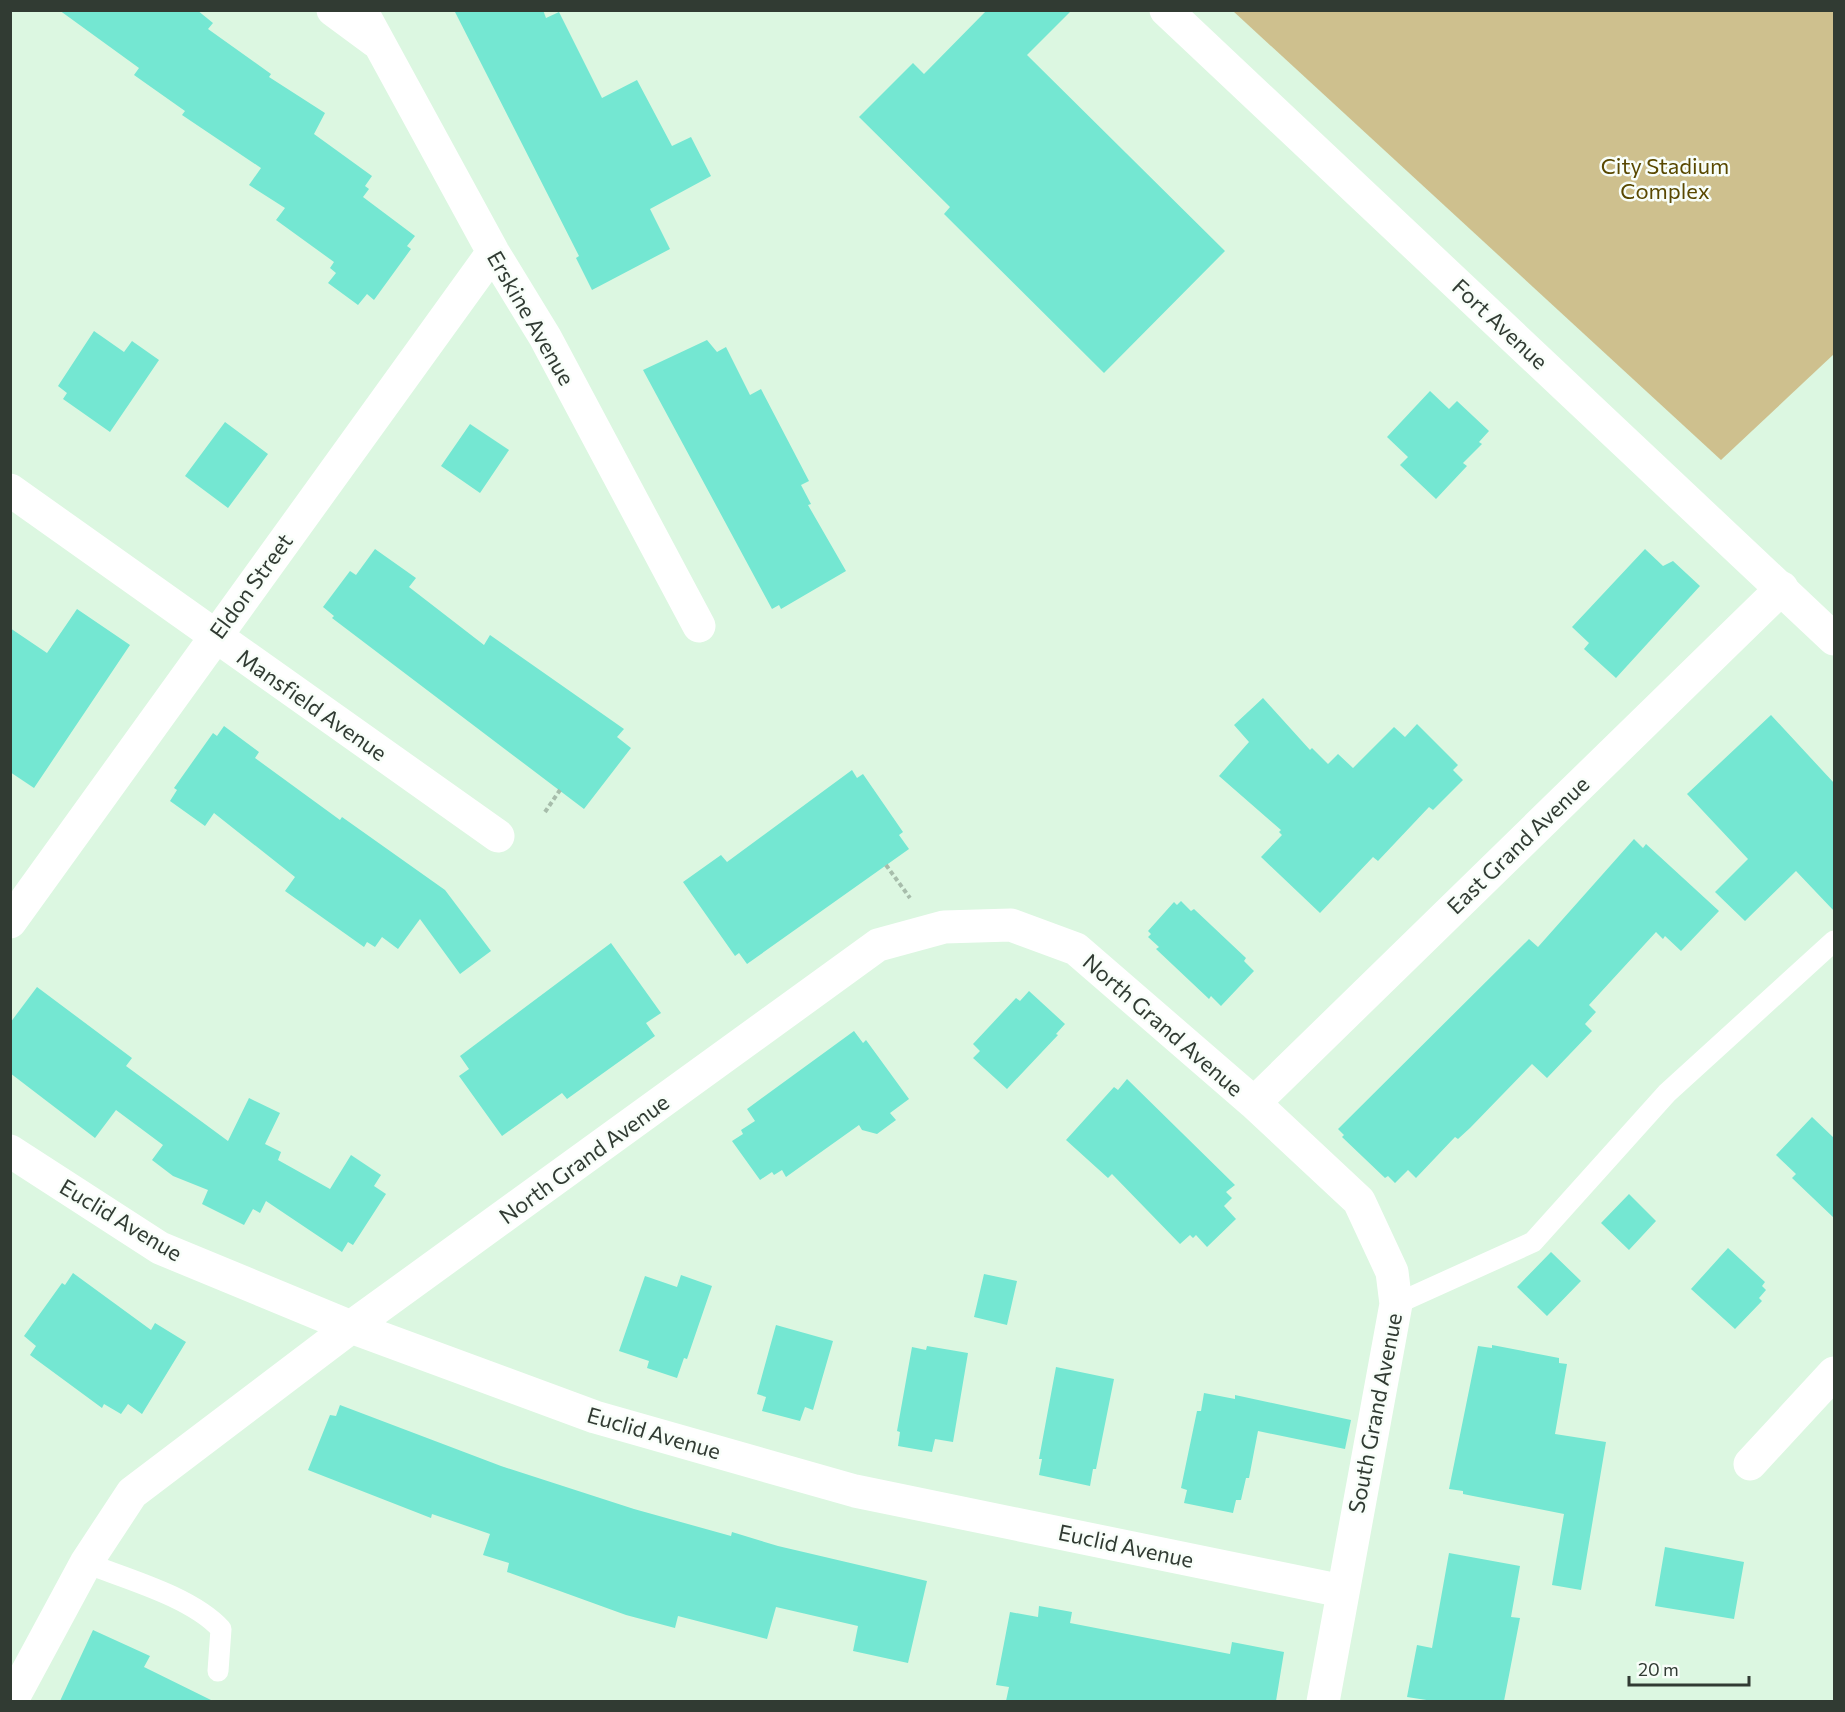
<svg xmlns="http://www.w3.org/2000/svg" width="1845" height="1712" viewBox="0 0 1845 1712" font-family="Commissioner,sans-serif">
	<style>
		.green { fill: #cec08e }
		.building { fill: #74e7d2 }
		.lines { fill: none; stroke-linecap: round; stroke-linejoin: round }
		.path { stroke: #a7bdab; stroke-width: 4; stroke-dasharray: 4.5 3; stroke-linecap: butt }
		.service { stroke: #fff; stroke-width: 21 }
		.minor { stroke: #fff; stroke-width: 33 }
		.primary { stroke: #fff; stroke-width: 33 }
		.labels { text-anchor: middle; stroke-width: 5; stroke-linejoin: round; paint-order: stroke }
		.park-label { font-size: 22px; fill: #594800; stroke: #f8fef9 }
		.street-label { font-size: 22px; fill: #313b33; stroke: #f8fef9 }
	</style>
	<rect width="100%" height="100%" fill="#dcf7e1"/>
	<path class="green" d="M1233,11H1834V354L1721,460Z"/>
	<path class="building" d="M59,10H197L213,23L208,29L271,74L269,77L325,113L314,134L372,176L365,186L369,189L363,197L415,236L407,246L411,249L374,300L367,294L358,305L328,283L336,273L330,268L334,262L276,220L285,208L249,185L261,168L182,115L185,111L134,75L139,68Z
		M454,10H543L546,18L559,12L602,98L637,80L672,146L691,137L711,176L650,209L670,249L592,290L576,258L579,256Z
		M987,10H1072L1027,55L1225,251L1104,373L944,214L950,207L859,117L913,63L924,74Z
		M94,331L124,352L132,341L159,360L110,432L63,399L67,393L58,386Z
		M707,340L717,352L726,347L750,395L761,389L809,481L801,485L811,504L808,505L846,571L781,609L779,605L772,609L643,370Z
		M1430,391L1449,409L1457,401L1489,431L1479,442L1482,444L1463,463L1467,466L1436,499L1400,465L1408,457L1387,437Z
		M225,422L268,454L228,508L185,476Z
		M470,424L509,450L480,493L441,466Z
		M375,549L416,578L409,587L484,645L490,635L624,729L617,737L631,748L584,809L332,618L334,616L323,607L350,571L356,575Z
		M1645,549L1663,566L1673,561L1700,586L1616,678L1584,649L1589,643L1572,627Z
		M77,609L130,645L34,788L10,772V628L47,653Z
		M1263,698L1310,750L1312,748L1328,764L1338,754L1353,768L1394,727L1405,737L1417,724L1458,765L1453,770L1463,780L1433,810L1429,807L1378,861L1373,857L1320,913L1261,857L1282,835L1279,832L1281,830L1219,776L1249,742L1234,725Z
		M1771,715L1834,783V911L1796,871L1745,921L1715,892L1748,859L1687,794Z
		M224,726L259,752L255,758L340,820L342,817L445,890L491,951L460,974L420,919L398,949L382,937L375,947L367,942L364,947L285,891L295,877L214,813L205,826L170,801L177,790L174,788L213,733L217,736Z
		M852,770L857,778L863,774L903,832L899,835L909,849L747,964L739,953L735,956L683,882L721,855L727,862Z
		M1634,839L1643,848L1646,844L1719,911L1681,951L1665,936L1663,939L1656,932L1589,1005L1596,1012L1585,1024L1592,1031L1547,1078L1532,1064L1470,1128L1458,1139L1455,1137L1416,1178L1408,1170L1395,1183L1388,1176L1385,1178L1342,1137L1344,1135L1338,1129L1529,939L1538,947Z
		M1181,901L1191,911L1194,909L1246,958L1244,961L1254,971L1221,1006L1211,996L1209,999L1156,949L1159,947L1148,937L1151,934L1148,931L1174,902L1177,905Z
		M611,943L661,1013L646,1023L655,1036L567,1099L562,1093L502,1136L459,1076L469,1069L460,1056Z
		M37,987L132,1058L126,1066L228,1141L249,1098L280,1113L265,1144L281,1152L278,1160L330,1189L351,1155L381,1175L374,1186L386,1194L353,1245L348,1242L342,1252L266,1201L260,1213L253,1209L244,1225L202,1204L208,1190L173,1176L152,1160L163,1145L116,1110L95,1138L10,1073V1023Z
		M1029,991L1065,1024L1056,1034L1058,1035L1007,1089L973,1058L980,1051L973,1044L1016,998L1020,1001Z
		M854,1031L863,1043L866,1040L909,1099L890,1113L896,1120L877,1134L862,1130L859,1125L786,1177L782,1170L774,1175L772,1172L760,1180L732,1141L743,1134L741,1130L755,1121L747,1109Z
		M1127,1079L1235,1185L1226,1192L1232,1198L1224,1206L1236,1219L1207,1247L1196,1235L1193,1238L1190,1235L1180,1244L1112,1174L1108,1178L1066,1140L1114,1087L1118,1090Z
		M1812,1117L1834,1138V1218L1792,1178L1796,1174L1776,1155Z
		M1629,1194L1656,1221L1629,1250L1601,1223Z
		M1728,1248L1765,1282L1762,1286L1766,1290L1759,1298L1762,1301L1735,1329L1691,1289Z
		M1551,1252L1581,1281L1547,1316L1517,1287Z
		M73,1273L151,1330L155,1323L186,1342L142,1414L128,1404L121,1414L104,1404L102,1408L30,1355L36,1346L24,1336L62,1283L65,1285Z
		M984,1274L1017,1281L1007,1325L974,1317Z
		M681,1275L712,1286L687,1359L684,1358L677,1378L647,1368L649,1361L619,1351L645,1276L677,1287Z
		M776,1325L833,1341L813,1410L805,1407L800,1421L762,1411L766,1397L757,1394Z
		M1492,1345L1559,1358V1363L1567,1364L1555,1434L1606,1442L1581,1590L1552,1585L1564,1514L1463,1494V1491L1449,1489L1478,1346L1492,1348Z
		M927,1346L968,1353L953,1442L935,1439L932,1452L898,1446L900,1432L897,1431L912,1347L926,1350Z
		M1056,1367L1114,1379L1096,1469H1093L1090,1486L1039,1475L1042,1459H1039Z
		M1204,1393L1235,1399V1395L1351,1420L1345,1449L1258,1431L1249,1478H1246L1241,1500H1236L1233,1513L1184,1503L1187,1490L1181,1488L1197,1411H1201Z
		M340,1405L501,1466L634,1509L731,1536L732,1532L778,1546L927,1581L908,1663L853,1651L858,1626L776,1607L767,1639L678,1616L675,1628L626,1615L507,1572L509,1563L483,1555L490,1534L432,1514L431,1518L308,1470L330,1415L336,1416Z
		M1665,1547L1744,1562L1734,1619L1655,1606Z
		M1449,1553L1520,1566L1511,1617L1520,1618L1504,1701H1433L1407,1697L1417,1645L1432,1648Z
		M1039,1606L1072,1612L1070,1623L1230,1654L1232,1642L1284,1652L1276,1701H1006L1009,1687L996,1685L1010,1612L1038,1617Z
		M93,1630L150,1656L144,1667L213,1701H60Z"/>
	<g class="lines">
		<path class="path" d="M545,812L560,790
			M886,865L910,898"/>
		<path class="service" d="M1396,1304L1533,1242L1667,1093L1834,941
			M86,1563C127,1579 192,1597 221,1629L218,1671"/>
		<path class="minor" d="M333,10L375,41
			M361,10L493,252L545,337L699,626
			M10,490L498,836
			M10,922L493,252
			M1254,1103L1782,588
			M10,1151L160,1248L351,1327L595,1417L855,1491L1342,1591
			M1750,1464L1834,1373
			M11,1702L86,1563L132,1493L351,1327L878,945L944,927L1011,925L1076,949L1254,1103L1359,1201L1392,1272L1396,1304L1323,1702"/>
		<path class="primary" d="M1166,10L1834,639"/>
	</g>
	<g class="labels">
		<g class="park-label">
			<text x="1665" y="174">City Stadium<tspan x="1665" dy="25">Complex</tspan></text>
		</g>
		<g class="street-label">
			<text transform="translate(531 318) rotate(60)" y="8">Erskine Avenue</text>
			<text transform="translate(1500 324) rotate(43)" y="8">Fort Avenue</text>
			<text transform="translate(251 586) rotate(-54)" y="8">Eldon Street</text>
			<text transform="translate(312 705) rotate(35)" y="8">Mansfield Avenue</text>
			<text transform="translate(1518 845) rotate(-44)" y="8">East Grand Avenue</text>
			<text transform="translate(1163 1025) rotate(41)" y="8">North Grand Avenue</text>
			<text transform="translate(584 1159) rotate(-36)" y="8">North Grand Avenue</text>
			<text transform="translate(121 1220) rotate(31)" y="8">Euclid Avenue</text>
			<text transform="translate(1375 1413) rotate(-79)" y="8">South Grand Avenue</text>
			<text transform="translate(654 1433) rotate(16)" y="8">Euclid Avenue</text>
			<text transform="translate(1126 1546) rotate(12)" y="8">Euclid Avenue</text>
		</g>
	</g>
	<rect width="1845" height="1712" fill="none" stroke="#313b33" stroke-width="24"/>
	<path d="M1629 1676v9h120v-9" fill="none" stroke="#313b33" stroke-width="3"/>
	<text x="1638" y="1676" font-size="18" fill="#313b33" stroke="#f8fef9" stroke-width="4.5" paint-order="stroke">20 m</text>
</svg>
